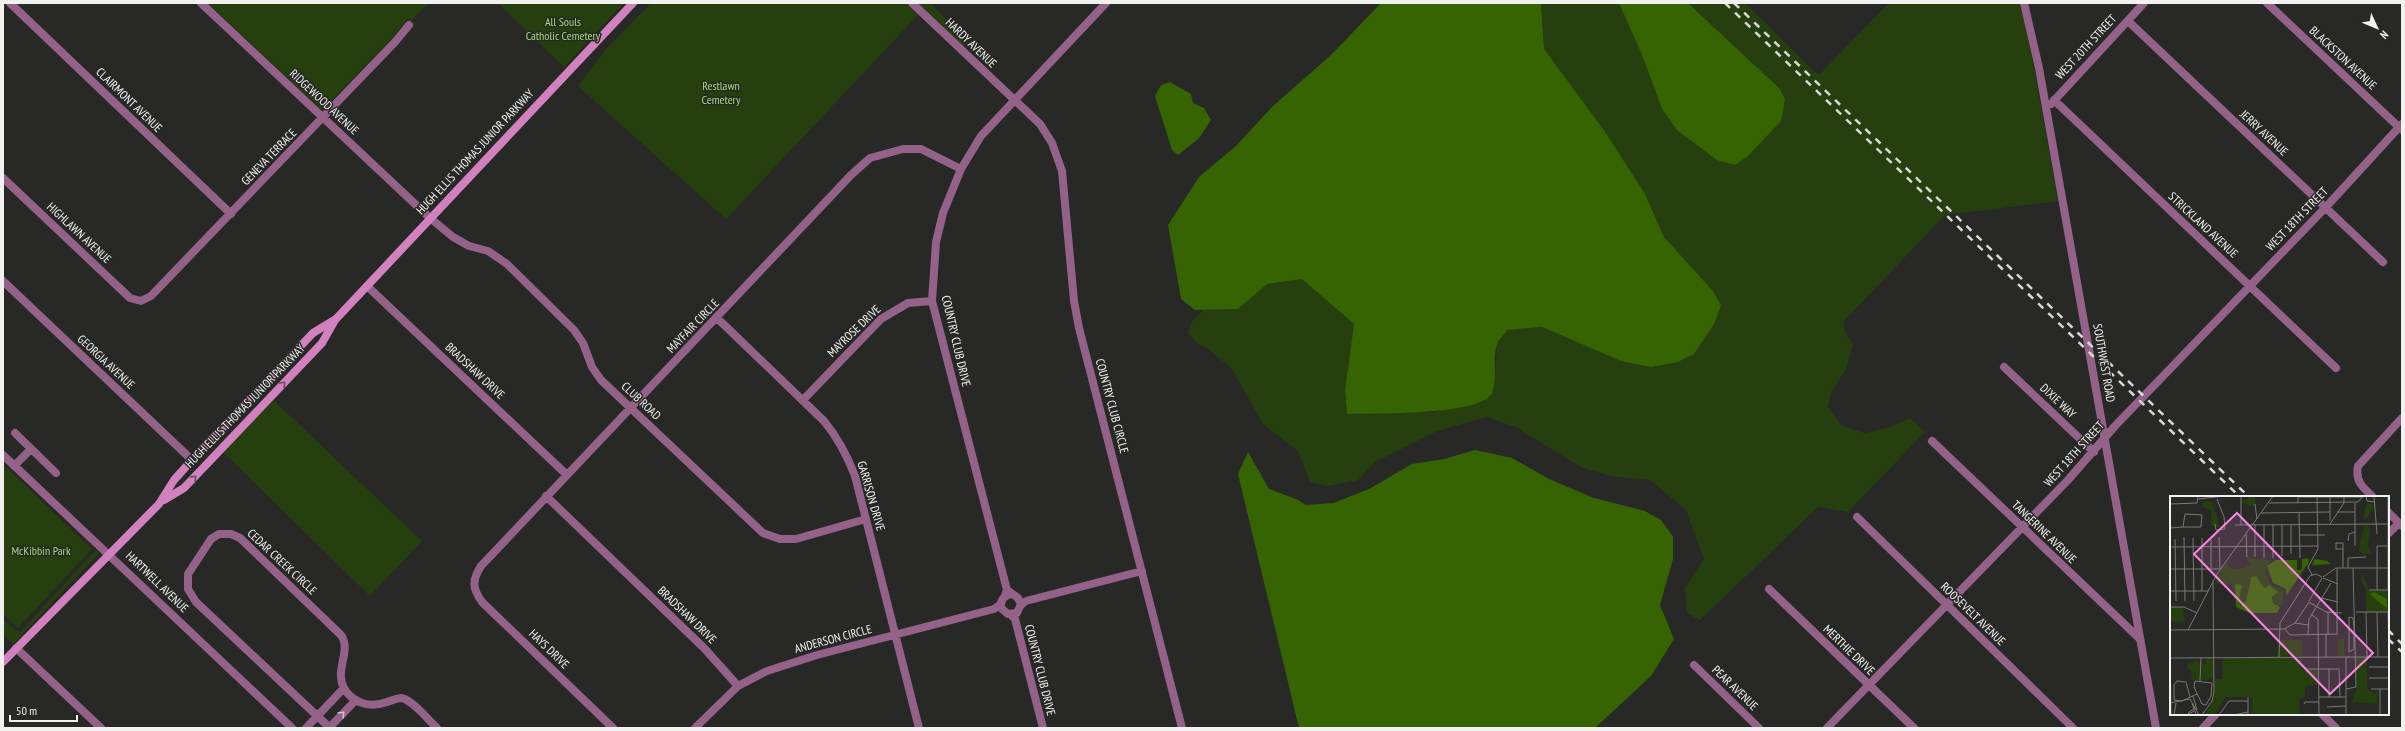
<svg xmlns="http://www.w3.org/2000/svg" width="2405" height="731" viewBox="0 0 2405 731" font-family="'PT Sans Narrow',sans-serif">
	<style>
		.green { fill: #25400e }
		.water { fill: #366403 }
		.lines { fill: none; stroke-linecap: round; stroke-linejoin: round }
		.minor { stroke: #946288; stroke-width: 8 }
		.tertiary { stroke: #946288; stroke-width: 8 }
		.secondary { stroke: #d281bf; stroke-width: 8 }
		.rail { stroke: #d8d9d7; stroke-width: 2.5; stroke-dasharray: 7 7; stroke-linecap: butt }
		.oneway { stroke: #6c4c64 }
		.oneway2 { stroke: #d0c0cc }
		.labels { text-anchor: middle; stroke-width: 3; stroke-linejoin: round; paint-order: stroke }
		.park-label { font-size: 12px; fill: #9fe071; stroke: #282927 }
		.street-label { font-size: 12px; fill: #f1f2f0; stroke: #282927 }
		.inset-road { fill: none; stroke: #787977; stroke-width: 1 }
		.view { fill: #fc86e3; fill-opacity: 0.15; stroke: #fc86e3; stroke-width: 2 }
		.inset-edge { fill: none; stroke: #f1f2f0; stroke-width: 2 }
	</style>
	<rect width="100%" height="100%" fill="#282927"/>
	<path class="green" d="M208,3H428L411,21L408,18L391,39L322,110Z
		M498,3H624L564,67Z
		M651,3H905L918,15L726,219L578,86L606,49Z
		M919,3H930L968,41L963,46Z
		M1541,3H1619L1642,55L1662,109L1678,130L1717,160L1785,99L1780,89L1688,3H1745L1816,73L1820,74L1889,3H2019L2027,30L2058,201L1945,215L1843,322L1846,334L1853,344L1846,369L1831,392L1828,407L1842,426L1866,433L1890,427L1910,418L1925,432L1848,512L1818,507L1700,620L1687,613L1685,588L1704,559L1686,510L1650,480L1610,476L1581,467L1516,427L1486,417L1437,431L1375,462L1358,480L1327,486L1310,482L1298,451L1263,424L1232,369L1207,348L1198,344L1188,333L1192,321L1204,310L1238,309L1267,284L1302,279L1354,324L1345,390L1347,414L1436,412L1494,387L1497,345L1507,330L1542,327L1621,361L1678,362L1694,354L1714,324L1713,291L1664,237L1645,194L1604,130L1544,49Z
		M269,396L422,541L370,596L217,446Z
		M3,464L92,549L18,628L3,614Z
		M96,550L99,553L13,644L3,634V619L16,631H21Z"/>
	<path class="water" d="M1381,3H1541L1544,49L1604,130L1645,194L1664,237L1713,291L1721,305L1714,324L1694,354L1678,362L1651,367L1621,361L1542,327L1507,330C1504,335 1498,340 1497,345C1492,360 1498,379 1492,393C1481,416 1372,413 1347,414L1345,390L1354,324L1302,279L1267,284L1238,309L1195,310L1181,299L1168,225L1199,177L1236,146L1273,106L1331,55Z
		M1619,3H1688L1780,89L1785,99L1781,121L1748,156L1735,165L1717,160L1677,130L1662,109L1642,55Z
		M1170,82L1191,94L1193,103L1204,108L1211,120L1199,138L1178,155L1172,150L1155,96L1161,85Z
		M1475,450L1512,458L1549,479L1594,498L1645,511L1661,520L1673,537V559L1660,605L1674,639L1651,676L1595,728H1299L1238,474L1248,452L1269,489L1296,499L1306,505L1333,503L1369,489L1412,464L1444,459Z"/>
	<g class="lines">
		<path class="minor" d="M10,3L231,214
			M201,3L430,218L453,237L469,246L488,251L507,264L574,330L583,343L592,367L601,380L763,533L780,539H796L866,519
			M912,3L1040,124L1052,143L1062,171L1074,301L1079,328L1182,728
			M2267,3L2402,130
			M2128,21L2383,262
			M2054,100L2336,368
			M2051,104L2144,3
			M3,178L130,298L141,301L151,296L395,42L409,25
			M367,286L567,475
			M717,318L824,421C838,438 847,455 855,476L919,728
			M2004,367L2094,452
			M803,400L881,319L908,303L932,301
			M15,433L56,473
			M1932,441L2140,639
			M3,455L292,728
			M14,466L31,449
			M546,496L704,648L738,686
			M2373,497C2362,487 2355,481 2358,466L2402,418
			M2388,512L2402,526
			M1857,517L2073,728
			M2388,534L2399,523
			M1769,589L1914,728
			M1021,605L1026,601L1142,571
			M16,648L101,728
			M1694,665L1759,728
			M2322,714L2336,728
			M306,728L344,688
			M329,728L356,700
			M330,728L196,602L188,589V574L211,539L219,534H231L240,538L341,635C352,651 334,670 344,688C353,704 371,708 387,702C391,701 397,698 402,698C415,702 427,719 437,728
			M613,728L482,602C472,588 472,580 481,566L851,175L870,158L903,149H921L961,169
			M695,728L738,686L767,671L817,655L994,609L1001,604
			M1827,728L2068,480L2115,426L2326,207L2402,124
			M2203,728L2216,714"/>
		<path class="tertiary" d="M2024,3L2039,68L2156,728
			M3,281L192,460
			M1007,590L1018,598L1021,604L1017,613L1008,614L1001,608C1000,600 1004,595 1012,594
			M1005,596L1007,590L932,301L936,242L943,213L961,169L981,136L1106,3
			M1011,615L1015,619L1043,728"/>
		<path class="secondary" d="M164,500L184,488L322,343L335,320
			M3,662L159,504L174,480L192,460L313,333L336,319L633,3"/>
		<path class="rail" d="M1725,3L2240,497
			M1734,3L2249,497
			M2388,630L2402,644
			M2388,639L2402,652"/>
	</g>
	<defs><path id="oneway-chevron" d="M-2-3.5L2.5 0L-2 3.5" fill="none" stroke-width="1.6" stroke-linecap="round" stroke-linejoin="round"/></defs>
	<g class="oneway">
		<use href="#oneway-chevron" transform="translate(283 384) rotate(-46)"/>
		<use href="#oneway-chevron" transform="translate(194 478) rotate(-46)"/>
	</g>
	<use class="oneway2" href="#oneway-chevron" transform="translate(342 714) rotate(-46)"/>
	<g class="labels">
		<g class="park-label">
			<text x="563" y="26">All Souls<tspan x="563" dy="14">Catholic Cemetery</tspan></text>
			<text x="721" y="90">Restlawn<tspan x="721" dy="14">Cemetery</tspan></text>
			<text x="41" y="555">McKibbin Park</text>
		</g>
		<g class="street-label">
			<text transform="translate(971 43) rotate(44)" y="4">HARDY AVENUE</text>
			<text transform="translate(2086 47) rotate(-47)" y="4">WEST 20TH STREET</text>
			<text transform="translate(2343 58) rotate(43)" y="4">BLACKSTON AVENUE</text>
			<text transform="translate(129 100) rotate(44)" y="4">CLAIRMONT AVENUE</text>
			<text transform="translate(324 102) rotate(43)" y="4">RIDGEWOOD AVENUE</text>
			<text transform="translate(2264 133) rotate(43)" y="4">JERRY AVENUE</text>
			<text transform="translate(475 152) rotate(-47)" y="4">HUGH ELLIS THOMAS JUNIOR PARKWAY</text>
			<text transform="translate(269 157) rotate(-46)" y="4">GENEVA TERRACE</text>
			<text transform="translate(2297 219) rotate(-46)" y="4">WEST 18TH STREET</text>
			<text transform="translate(2203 225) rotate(43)" y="4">STRICKLAND AVENUE</text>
			<text transform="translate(79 233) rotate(43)" y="4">HIGHLAWN AVENUE</text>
			<text transform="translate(693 326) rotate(-46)" y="4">MAYFAIR CIRCLE</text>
			<text transform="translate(854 331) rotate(-44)" y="4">MAYROSE DRIVE</text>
			<text transform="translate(956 341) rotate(77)" y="4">COUNTRY CLUB DRIVE</text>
			<text transform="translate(106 362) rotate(43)" y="4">GEORGIA AVENUE</text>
			<text transform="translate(2104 363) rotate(80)" y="4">SOUTHWEST ROAD</text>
			<text transform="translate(475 371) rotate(43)" y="4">BRADSHAW DRIVE</text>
			<text transform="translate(641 401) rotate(43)" y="4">CLUB ROAD</text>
			<text transform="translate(2058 401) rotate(43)" y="4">DIXIE WAY</text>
			<text transform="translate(245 406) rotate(-46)" y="4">HUGH ELLIS THOMAS JUNIOR PARKWAY</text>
			<text transform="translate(1112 406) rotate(75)" y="4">COUNTRY CLUB CIRCLE</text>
			<text transform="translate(2074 454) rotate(-48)" y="4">WEST 18TH STREET</text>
			<text transform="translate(871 496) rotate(74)" y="4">GARRISON DRIVE</text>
			<text transform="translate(2044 532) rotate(44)" y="4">TANGERINE AVENUE</text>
			<text transform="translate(282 562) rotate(43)" y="4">CEDAR CREEK CIRCLE</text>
			<text transform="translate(157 582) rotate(44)" y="4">HARTWELL AVENUE</text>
			<text transform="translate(1973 614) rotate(44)" y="4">ROOSEVELT AVENUE</text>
			<text transform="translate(687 615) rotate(44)" y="4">BRADSHAW DRIVE</text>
			<text transform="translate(833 639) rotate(-15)" y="4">ANDERSON CIRCLE</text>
			<text transform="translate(549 649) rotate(44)" y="4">HAYS DRIVE</text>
			<text transform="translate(1849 650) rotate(44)" y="4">MERTHIE DRIVE</text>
			<text transform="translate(1040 670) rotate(76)" y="4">COUNTRY CLUB DRIVE</text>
			<text transform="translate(1735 688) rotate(44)" y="4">PEAR AVENUE</text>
		</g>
	</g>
	<g transform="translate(2170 496)">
		<rect width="219" height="219" fill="#282927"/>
		<path d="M78,0H85V11L71,7V4H78ZM33,6H42L50,31L41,30V14L33,11ZM197,7L205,9L195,25L194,19ZM198,29L200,37L198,50L201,57L193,58L189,53L194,30ZM76,61L100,64L95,75L100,88L114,95L112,110L103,107L102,101L108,96L98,89L94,92L86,80L80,82L76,105L71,109L69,103L72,89H65V107L62,88H44L55,67L63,73L75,72L80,68ZM192,77L199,94L219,95V116H196V94L191,84ZM0,111H13L14,126L1,125ZM108,139V161L132,162V173H148V189L135,190V202H129L130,219H82V201H56L44,219H35L42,206L45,183H52L53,162L107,160ZM168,143H174V160H168ZM109,144H132V160H109ZM186,161H197V193L205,198L208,194L207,208L182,206L187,192ZM36,162H44V183L31,184L32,168H36ZM27,164L30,168V184H22L21,174L17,172V169Z" fill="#25400e"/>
		<path d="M138,62L139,66L116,100V93L103,87L97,70L106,64H127V74H130L132,73V63ZM145,63L157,65L161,68L142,69ZM86,80L94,92L99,89L108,96L102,101L103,107L110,111L107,117H79L66,111L65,88L72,89L69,105L71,109L76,105L81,81ZM204,96L217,103V113L200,98Z" fill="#366403"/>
		<path class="inset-road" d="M71,0V29M196,0L197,5L204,6M204,0L207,38M218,0V94M28,3L55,0M99,7L188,6L193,0M128,7V1H193M0,8L27,7L28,0M85,8L87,23M167,16H185M91,17L160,16M129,17L130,62M160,25V0M45,28L46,34L55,33L54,21L47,3M94,28V62M103,28V62M112,28V60M121,28V58M160,28L174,7V0M65,29L218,28M0,32L13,31H31L32,19L15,18L13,31M76,38L77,61M129,39H155M14,41L15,105M49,41L50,73M23,42L24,105M32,42V95M5,43L6,105M41,44V73M178,45L179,38L185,36M185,50V7M0,51L148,50M173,53H166V47H173V72M85,61V28M178,72V62L196,61M0,73H50M142,79L138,71L148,53L147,0M153,81L166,72H219M153,82L168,88M199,94H219M207,94V50H218M0,95H38M151,102L168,106M139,105L152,82M0,111H14L27,117M186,116H219M196,116L197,161M207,116L208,161M218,116L219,161M141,118L148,124L149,219M179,121L183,122L184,132V153L179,156ZM125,127L138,129M115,133L120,139L167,138V72M0,134L114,133L125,127L139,106L156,116L172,117M18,134L47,78L103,0M138,138L139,123L161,87M156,138V161M158,138V116M0,147L1,219M109,161L110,127L140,80L146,78L152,81M176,161V219M178,161H219M0,162L180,161M199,171H219M138,173H169L170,201M159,173V201M199,182H219M25,185L42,187L41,200L36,209L32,208L24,191ZM30,185L31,162M176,193L186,191L183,72M201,193H219M210,193V219M23,200L27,214M20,201L16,186L7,185L4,189V204L12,205L27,198M149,201H176M0,207L20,203L29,219M22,207L26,219M134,208L135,206H149M157,211L176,210M24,215L19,218L18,217L25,212M4,219L6,207M32,219L42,205L44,196L43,85M49,219L59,205H78M64,219L78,216M78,219V201"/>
		<path class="view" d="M67,17L203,157L160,198L24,58Z"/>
		<rect width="219" height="219" class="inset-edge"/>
	</g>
	<rect width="2405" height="731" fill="none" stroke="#f1f2f0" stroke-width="8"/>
	<g transform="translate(2377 28) rotate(134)" stroke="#282927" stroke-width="3" paint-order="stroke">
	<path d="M0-3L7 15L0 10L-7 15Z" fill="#f1f2f0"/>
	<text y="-6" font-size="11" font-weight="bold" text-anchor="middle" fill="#f1f2f0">N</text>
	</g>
	<path d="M10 715v6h67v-6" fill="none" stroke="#f1f2f0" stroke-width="2"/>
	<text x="16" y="715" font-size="12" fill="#f1f2f0" stroke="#282927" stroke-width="3" paint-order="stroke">50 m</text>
</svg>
